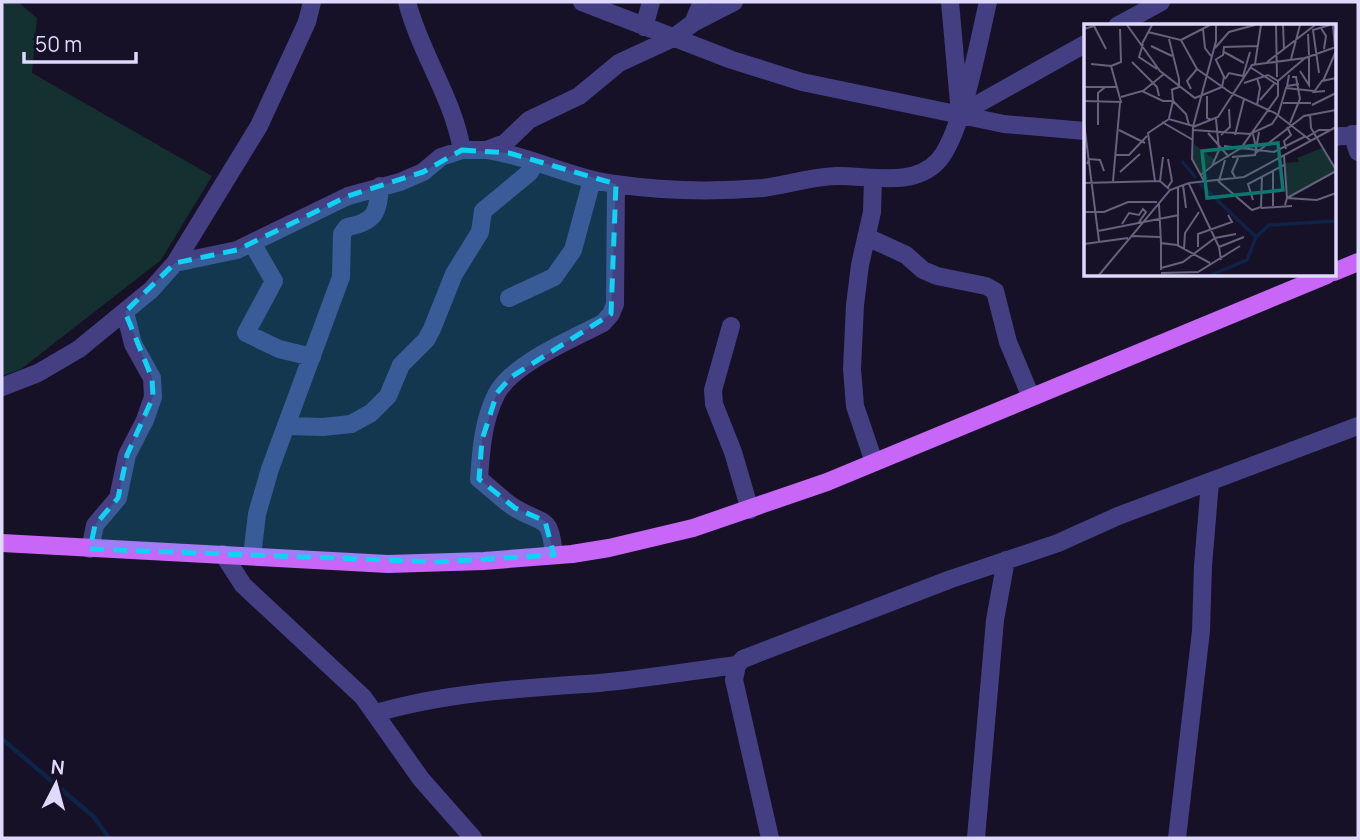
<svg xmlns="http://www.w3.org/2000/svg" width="1360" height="840" viewBox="0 0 1360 840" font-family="Manrope,sans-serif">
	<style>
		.green { fill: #143031 }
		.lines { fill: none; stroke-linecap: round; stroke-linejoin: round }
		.stream { stroke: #0f2248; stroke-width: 4.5 }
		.minor { stroke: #443f83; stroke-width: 18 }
		.major { stroke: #c766f7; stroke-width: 18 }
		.marked { fill: #10d2f3; fill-opacity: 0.2; stroke: #10d2f3; stroke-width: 5; stroke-dasharray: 14 9; stroke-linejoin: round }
		.inset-river { fill: none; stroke: #0f2248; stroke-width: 3.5 }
		.inset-road { fill: none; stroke: #66617d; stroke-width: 2 }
		.view { fill: #0f766e; fill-opacity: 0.15; stroke: #0f766e; stroke-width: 3.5 }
		.inset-edge { fill: none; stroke: #dfd9fd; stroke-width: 3.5 }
	</style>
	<rect width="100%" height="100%" fill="#161127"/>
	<path class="green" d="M2,2H18L37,18L32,73L212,176L161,260L21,369L2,376Z"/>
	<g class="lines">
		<path class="stream" d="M2,739L94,817L109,838"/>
		<path class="minor" d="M407,2C421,55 452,95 462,150
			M582,2L732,60L802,82L1004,124L1085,131
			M950,2L960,114L1085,44
			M693,23L734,2
			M1117,26L1161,2
			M644,27L651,2
			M1352,134L1358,152
			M1334,137L1358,134
			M487,150C531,156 570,178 615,184C663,191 714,192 763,188C788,185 809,177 836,176C868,175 912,188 937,162C962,137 979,39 988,2
			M873,178L872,212L860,265L855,305L852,369L855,406L874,462
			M867,237L906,255L923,270L937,276L986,286L995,291L1008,342L1031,397
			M252,243L274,281L246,333L279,349L312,357
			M175,263L237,250L348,196L400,182L423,172L441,157L462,150H487L505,143L529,120L579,96L619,63L673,38L693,23L702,2
			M509,298L554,277L573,250L592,180
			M731,326L713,390L714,404L733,452L750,510
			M2,387L38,373L79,349L151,290L175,263L259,126L307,22L312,2
			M287,426L323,427L351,424L371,413L388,396L401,365L426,340L432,329L454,274L480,232L483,211L530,172L535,163
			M90,549L95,525L118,498L127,455L145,420L153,397L152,378L133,344L125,312
			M223,554L243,585L363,697L421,779L473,838
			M554,555C550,514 545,526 515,508C502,500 491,488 479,479C481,450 483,421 496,395C511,364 573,339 603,323L611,314L615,304L616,184
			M252,556L257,514L270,469L341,277L342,234L347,227C375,222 378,213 380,186
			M376,713C448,692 525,688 599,683C645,679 691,671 737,665
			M770,838L734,680L737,665L743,659L951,579L1058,543L1118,516L1358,426
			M976,838L995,620L1006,560
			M1177,838L1201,631L1203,566L1210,482"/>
		<path class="major" d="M1334,272L1358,262
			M2,543L388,564L484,561L572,554L609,548L693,528L827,482L1327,275"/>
	</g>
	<path class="marked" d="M462,150L509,153L616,184L611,314L511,377L497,393L482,440L479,479L515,508L545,521L554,555L438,562L90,549L95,525L118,498L127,455L153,397L152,378L125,312L175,263L237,250L348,196L423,172Z"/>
	<g transform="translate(1084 24)">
		<rect width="252" height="252" fill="#161127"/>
		<path d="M110,120L131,136L117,150L108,135ZM238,124L252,146L203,173L201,139L215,138L213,134Z" fill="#143031"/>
		<path class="inset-river" d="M98,137L112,154M115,159L172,213M127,251L163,236L172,213L185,201L252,197"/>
		<path class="inset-road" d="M43,1L76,47L111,74L138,63L140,53L132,36M192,1L193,53M199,1L200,25M249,1L251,24M237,4L242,12L240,25M0,5L10,2L22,25M119,5L121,24L127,32M64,8L97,16L113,45L147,69L191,89L226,116M224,10L225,31M85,15L95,55V63L87,66M97,16L126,1M58,20L68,1M59,20L55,33L73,45M67,22L88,32M131,24L145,8L171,1M140,28L160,39M207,35L216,1M131,36L139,31L140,23L173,22M48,38L73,63L75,72M183,38L231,1M171,40L177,1M27,42L37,38L36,5M166,43L194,61M216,47L225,61V32M235,49L229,6L246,1M205,51L203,62L215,60M173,54L176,64L173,81M141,55L145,49L159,52L166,28M194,57L221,34L252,23M239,57L252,27M0,63H33M88,65L89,77L102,90L105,101M107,65L103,57L113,45M59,67L80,50M241,67L230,68L238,57L252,54M123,72V94L128,96M37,73L58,67L79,77H89L85,94M176,76L190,60M0,77L37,78L27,42L7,40M199,79H227M228,81L252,69M226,90L227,104L252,146M194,91L202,64L230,67M78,98L109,116M0,99L15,217M206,99L216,75L212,53H208M14,101V69L21,63M109,103L134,93L168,41L221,34M35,106L61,119M109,106L166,110L188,100L194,91M124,109L145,133M169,110L173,128L220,92L252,86M137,111L146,103L145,85M151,111L160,75M223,113L235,106H246M140,122L190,128L222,112M202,125L200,117L207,111L203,103M32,131H45L63,112M200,132L203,174L233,176L252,169M148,133L171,131L175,108M3,140L5,135L16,136L20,147M129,141L157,124L194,72V57L184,51L160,59M189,147V182M36,148L56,130M117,151L128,142L135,126L132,95M151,153L148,148L154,134M29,157L36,79M71,157L64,109L85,95L109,102M76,157L79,133M120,157L108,135L109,103L132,17V1M134,157L168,186L177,183L178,152M135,157L141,136M0,159L76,157L85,165M105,160L135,223M99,161L102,184M84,163L88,157L84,135M94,163V221M169,176L164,160L200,141M75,180L77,219L93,221L126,239M201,181L203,174L252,147M177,184L208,182M0,188H20L44,178H73M38,200L45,189L55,191L59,185L62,188L55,198M14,207L95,191M47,212L76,213M0,220L44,214M77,220V246M114,223V210L148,198L144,191M100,225L101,209L115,188M137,236L135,223L160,213M77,244L99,238L131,214L152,210M77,249L114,248L156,222M15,251L86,166L105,159L160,153L252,103"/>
		<path class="view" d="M194,119L199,166L123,174L118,127Z"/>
		<rect width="252" height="252" class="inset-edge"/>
	</g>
	<rect width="1360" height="840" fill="none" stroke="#dfd9fd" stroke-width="7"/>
	<g transform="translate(56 784) rotate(6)" stroke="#161127" stroke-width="5" paint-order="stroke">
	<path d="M0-5L12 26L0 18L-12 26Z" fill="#dfd9fd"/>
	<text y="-10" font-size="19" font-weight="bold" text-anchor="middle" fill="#dfd9fd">N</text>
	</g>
	<path d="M24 52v10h112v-10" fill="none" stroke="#dfd9fd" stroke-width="3.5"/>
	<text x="35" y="52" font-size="21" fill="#dfd9fd" stroke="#161127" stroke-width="5" paint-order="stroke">50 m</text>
</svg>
